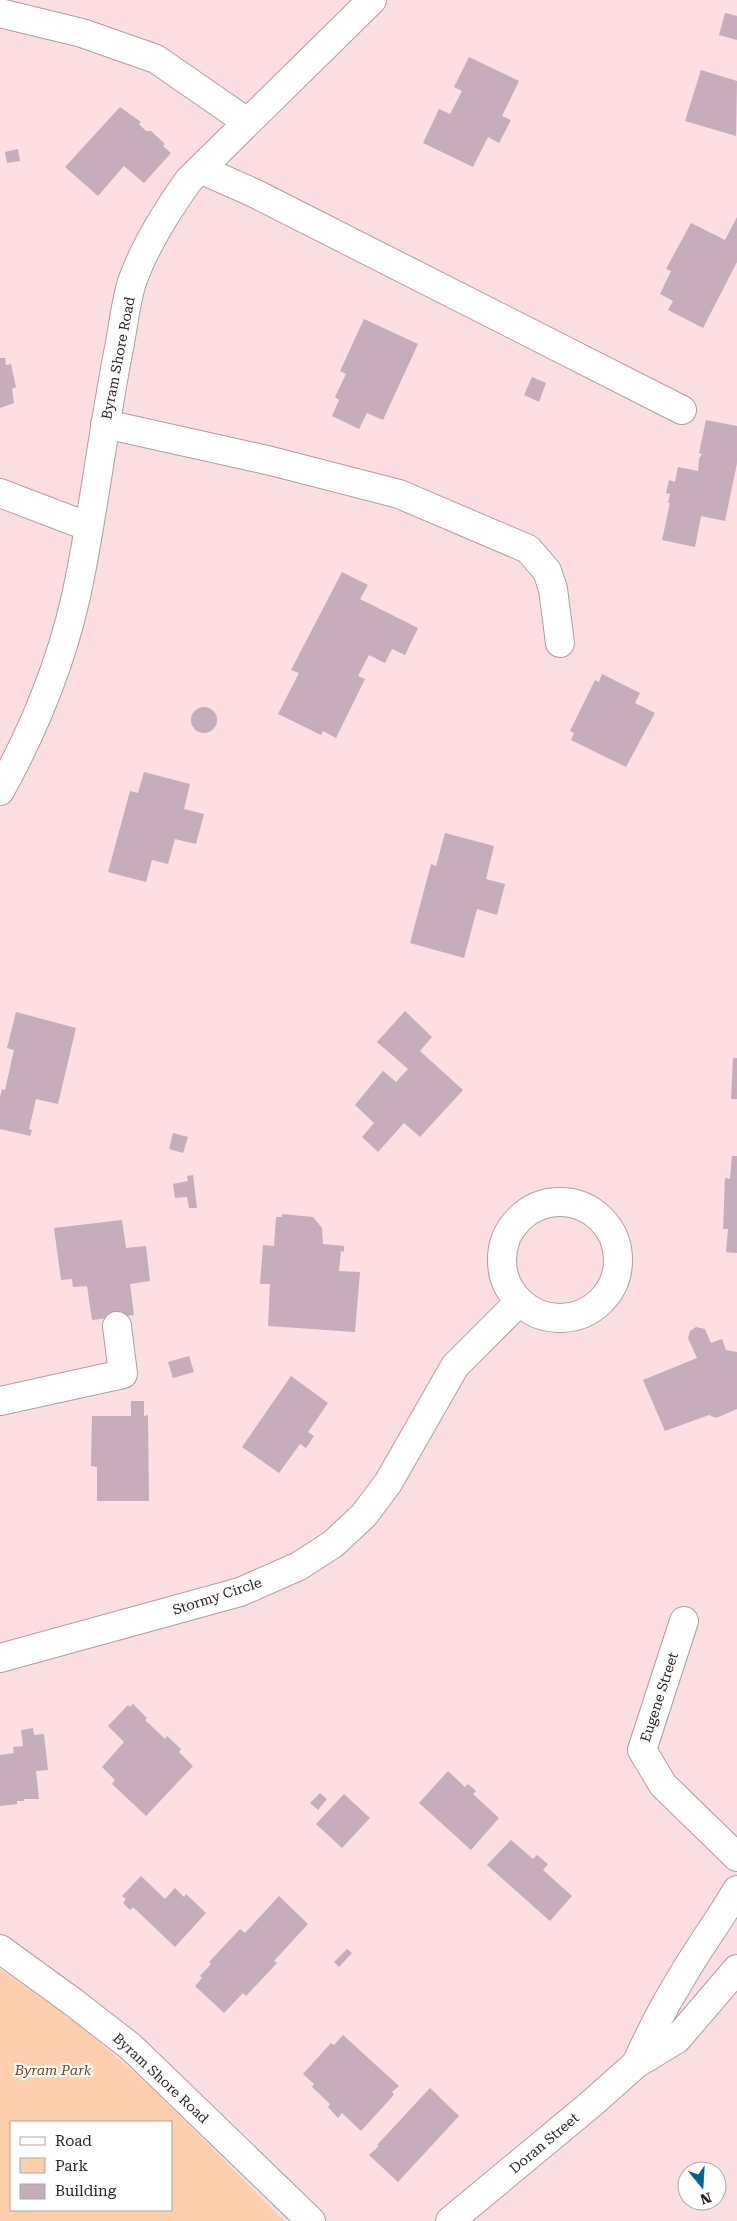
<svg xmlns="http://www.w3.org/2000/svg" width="737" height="2221" viewBox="0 0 737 2221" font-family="'Roboto Serif',serif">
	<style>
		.green { fill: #fecfad; fill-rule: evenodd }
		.building { fill: #c5adbb }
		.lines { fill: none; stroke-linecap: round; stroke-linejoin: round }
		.minor-casing { stroke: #b59a9e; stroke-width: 30 }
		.major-casing { stroke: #b59a9e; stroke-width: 30 }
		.minor { stroke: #fff; stroke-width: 28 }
		.major { stroke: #fff; stroke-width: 28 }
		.labels { text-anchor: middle; stroke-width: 4.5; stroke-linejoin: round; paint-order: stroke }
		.street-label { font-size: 14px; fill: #2a1f21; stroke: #fff }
		.park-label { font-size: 14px; font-style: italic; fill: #734012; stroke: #fff }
	</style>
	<rect width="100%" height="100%" fill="#fcdee3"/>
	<path class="green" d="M0,1969L82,2027L154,2090L284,2221H0ZM11,2122H171V2210H11Z"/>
	<path class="building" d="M725,13L737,16V40L719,35Z
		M469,57L519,81L502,116L511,120L499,143L488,137L473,167L423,143L439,109L450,114L462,91L454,87Z
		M701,70L737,81L736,136L685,121Z
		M120,107L141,122L139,124L146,131H151L165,144L163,146L171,153L144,183L124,166L98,196L65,167Z
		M18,149L20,161L7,163L5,152Z
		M737,217V262L703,328L668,310L673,301L660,294L671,271L666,269L691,223L725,240Z
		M364,319L418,344L383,420L367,413L359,429L332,416L339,400L335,397L346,374L340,371Z
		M0,358H5L6,365L11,364L16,387L12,389L14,403L0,408Z
		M532,377L546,383L539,402L524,395Z
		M706,420L737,426V463L725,521L701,516L695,547L662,540L670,503H668L670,494L666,493L669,480L675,482L678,467L698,471L699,459L702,454L699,453Z
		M342,572L368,585L360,599L418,628L405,655L392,649L385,663L369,655L358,676L365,679L336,738L323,731L321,735L278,714L299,673L291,670Z
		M602,674L640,693L635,703L655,713L626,767L571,740L574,733L570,731L595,680L599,682Z
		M191 720a13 13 0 1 1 26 0a13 13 0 1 1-26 0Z
		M144,772L190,784L184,809L204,814L196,844L175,839L168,864L152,860L146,882L108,872L130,791L138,793Z
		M445,833L494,846L486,879L505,884L497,915L477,909L464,958L410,943L431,864L436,866Z
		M405,1011L432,1037L420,1051L463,1090L420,1137L404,1123L378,1152L362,1137L374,1123L355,1105L383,1071L396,1082L408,1069L377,1042Z
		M16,1012L76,1028L58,1104L36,1099L29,1129L32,1130L30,1136L0,1129V1097L2,1089L5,1090L14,1050L7,1048Z
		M733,1058H737V1099H731Z
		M173,1133L188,1137L183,1153L169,1149Z
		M732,1156H737V1253L726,1252L728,1229H723L725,1178L730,1179Z
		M193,1175L197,1208H189L187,1197L175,1198L173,1184L188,1181L187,1176Z
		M282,1214L313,1217L322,1228L323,1244L344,1246V1252L341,1251L339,1271L360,1272L355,1332L268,1326L270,1284H260L263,1245L274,1246L276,1217H282Z
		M122,1220L126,1248L146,1246L150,1281L130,1284L134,1315L92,1320L87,1286L73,1287L72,1279L61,1280L54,1228Z
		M696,1327L705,1329L711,1343L722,1339L726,1350L737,1352V1409L716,1418L709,1415L665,1431L643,1380L697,1358L688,1338L690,1331Z
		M189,1356L194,1372L173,1378L168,1362Z
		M291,1376L328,1403L308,1432L314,1436L306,1448L300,1444L279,1473L242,1447Z
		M131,1401H144V1416L148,1415L149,1501H97V1467L91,1466L92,1416H131Z
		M133,1704L147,1718L145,1720L165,1739L167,1736L181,1749L179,1752L193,1766L146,1816L112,1784L115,1780L102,1767L124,1742L108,1726L128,1705L130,1707Z
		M33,1728L34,1735L44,1734L48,1770L36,1771L39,1799H24V1801H17V1804L0,1806V1755L14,1753L13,1747L23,1746L21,1730Z
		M448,1771L465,1787L468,1784L476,1791L473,1794L499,1818L471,1850L419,1803Z
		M320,1793L327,1799L318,1810L310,1803Z
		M344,1794L370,1818L342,1848L316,1824Z
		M511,1840L533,1859L537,1855L548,1864L543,1870L572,1896L550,1921L487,1865Z
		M141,1876L165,1899L175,1888L184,1897L186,1894L206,1913L175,1947L133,1907L130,1910L123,1903L126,1899L122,1896Z
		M279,1896L308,1924L274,1961L277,1963L246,1996L243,1993L224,2013L195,1986L202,1978L200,1976L211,1964L209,1962L240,1929L245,1933Z
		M347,1949L352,1953L339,1967L334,1962Z
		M343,2035L399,2086L392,2092L394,2094L392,2097L361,2131L342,2113L338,2118L328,2107L330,2104L312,2087L314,2084L303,2074L331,2043L334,2045Z
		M430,2088L459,2116L398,2182L369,2155L379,2146L377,2145Z"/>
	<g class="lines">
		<defs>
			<path id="minor" d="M0,13L82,33L156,59L247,122
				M200,169L254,193L682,410
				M105,424L271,461L399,494L528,549L547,571L553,589L560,643
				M0,493L89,527
				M0,791C37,724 67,648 81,572C95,499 104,426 118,353C123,330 125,304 132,282C145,245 166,212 189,180L372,0
				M502 1260a58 58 0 1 1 116 0a58 58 0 1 1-116 0Z
				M0,1401L123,1374L117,1326
				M684,1621L642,1750L663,1785L737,1857
				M0,1658L240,1592L299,1566L333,1544L364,1515L388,1483L455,1366L519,1302
				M0,1949L73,2002L131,2047L311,2221"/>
			<path id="major" d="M636,2064C650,2033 665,2004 683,1975C700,1946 720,1919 737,1890
				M450,2221L591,2104L636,2064L677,2039L737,1969"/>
		</defs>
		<use href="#minor" class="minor-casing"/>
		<use href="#major" class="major-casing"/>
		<use href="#minor" class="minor"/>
		<use href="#major" class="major"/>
	</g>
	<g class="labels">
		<g class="street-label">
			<text transform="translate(118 358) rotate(-79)" y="5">Byram Shore Road</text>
			<text transform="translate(217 1596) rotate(-18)" y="5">Stormy Circle</text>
			<text transform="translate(659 1697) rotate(-72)" y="5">Eugene Street</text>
			<text transform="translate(161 2078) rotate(43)" y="5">Byram Shore Road</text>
			<text transform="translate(544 2143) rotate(-40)" y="5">Doran Street</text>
		</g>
		<g class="park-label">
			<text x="53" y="2075">Byram Park</text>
		</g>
	</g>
	<rect x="10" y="2121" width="162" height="90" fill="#ffffff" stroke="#aaa5a6"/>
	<rect x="20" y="2137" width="25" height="8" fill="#ffffff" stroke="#aaa5a6"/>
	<text x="55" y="2146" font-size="15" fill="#2a1f21">Road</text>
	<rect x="20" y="2158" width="25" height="15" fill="#fecfad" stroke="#aaa5a6"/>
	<text x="55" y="2171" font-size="15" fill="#2a1f21">Park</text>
	<rect x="20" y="2184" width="25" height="15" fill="#c5adbb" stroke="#aaa5a6"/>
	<text x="55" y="2196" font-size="15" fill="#2a1f21">Building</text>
	<g transform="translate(702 2186) rotate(162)"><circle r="24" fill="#ffffff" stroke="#aaa5a6"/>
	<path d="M0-4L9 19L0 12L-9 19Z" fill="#006392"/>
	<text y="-8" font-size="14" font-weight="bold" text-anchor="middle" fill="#2a1f21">N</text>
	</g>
</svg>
